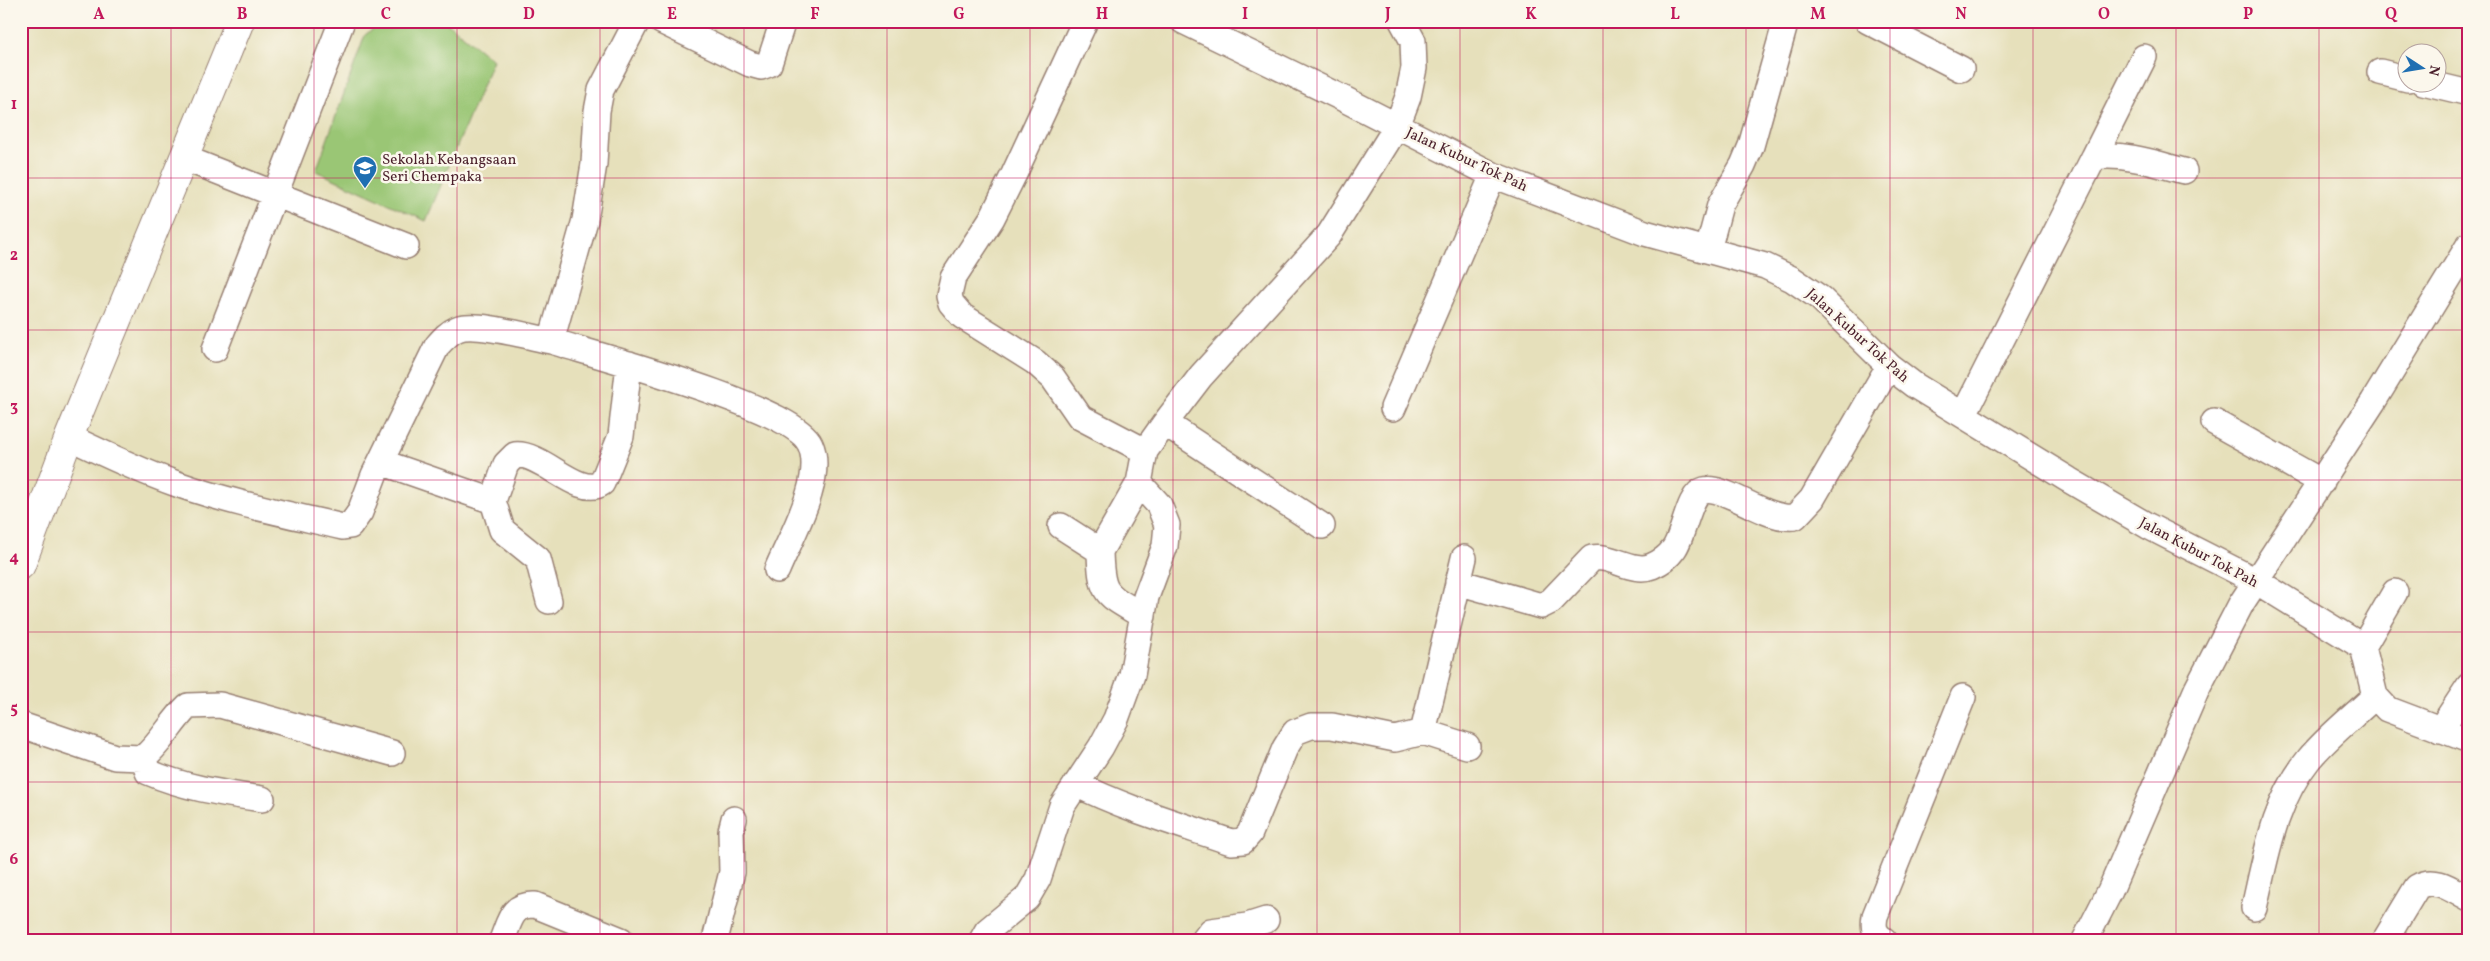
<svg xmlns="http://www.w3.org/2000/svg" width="2490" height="961" viewBox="0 0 2490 961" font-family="Vollkorn,serif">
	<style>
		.green { fill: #9ac674; stroke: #727250 }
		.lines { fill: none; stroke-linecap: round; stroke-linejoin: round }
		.minor-casing { stroke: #988073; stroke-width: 28 }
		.major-casing { stroke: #988073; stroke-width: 30 }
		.minor { stroke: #fff; stroke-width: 25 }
		.major { stroke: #fff; stroke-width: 28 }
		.grid { fill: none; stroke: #c2185b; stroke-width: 1; stroke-opacity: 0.55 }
		.labels { text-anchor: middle; stroke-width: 5; stroke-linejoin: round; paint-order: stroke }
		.poi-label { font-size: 15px; fill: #4a1f2b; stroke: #fbf7ec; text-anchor: start }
		.street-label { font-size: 15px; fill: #4a1f2b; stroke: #fbf7ec }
		.neatline { fill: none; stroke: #c2185b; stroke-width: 2 }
		.grid-label { font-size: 16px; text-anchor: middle; font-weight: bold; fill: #c2185b }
	</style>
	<rect width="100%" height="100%" fill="#fbf7ec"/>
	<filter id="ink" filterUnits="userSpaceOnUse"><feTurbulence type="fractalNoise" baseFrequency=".02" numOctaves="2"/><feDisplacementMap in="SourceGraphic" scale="10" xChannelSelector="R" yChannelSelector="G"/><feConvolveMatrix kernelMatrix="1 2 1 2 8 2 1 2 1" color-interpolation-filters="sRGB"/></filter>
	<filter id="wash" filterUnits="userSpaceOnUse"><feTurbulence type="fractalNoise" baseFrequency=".0096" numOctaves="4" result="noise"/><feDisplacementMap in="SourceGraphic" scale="20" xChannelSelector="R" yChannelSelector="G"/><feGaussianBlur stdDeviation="1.12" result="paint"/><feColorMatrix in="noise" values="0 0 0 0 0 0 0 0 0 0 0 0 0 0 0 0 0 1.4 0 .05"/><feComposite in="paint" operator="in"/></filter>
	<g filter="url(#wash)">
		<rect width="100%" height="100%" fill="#e6e0bb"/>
		<path class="green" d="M383,21H445L493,60L426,221L316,171L365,35Z"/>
	</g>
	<g filter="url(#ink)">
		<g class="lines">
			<defs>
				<path id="minor" d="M661,21L750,64L761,67L769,64L783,21
					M1085,21L1014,174L992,218L953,278L949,295L951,303L962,316L1035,362L1053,378L1080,417L1145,451
					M1183,21L1342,98L1493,175L1645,233L1765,266L1792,279L1820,298L1889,366L1914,385L2069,480L2148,526L2256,581L2363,647L2375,696L2387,709L2469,740
					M1868,21L1961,69
					M2380,72L2408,79
					M2423,82L2469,93
					M2094,157L2144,57
					M184,158L406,246
					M1708,250L1720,205L1743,165L1751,146L1786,21
					M551,341C596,355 793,407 810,444C826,478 790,538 777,570
					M215,349L342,21
					M1393,408L1493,175
					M1964,414L2094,157C2125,153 2154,163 2184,171
					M2214,422L2322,482
					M1165,423L1322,526
					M69,437C104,454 140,471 177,484C231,503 287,514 343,527L350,526L360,512L374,475L437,346C443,339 448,333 457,329C474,321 530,337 551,341L585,220L594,164L597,111L601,90L637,21
					M381,462L493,501
					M1061,526L1100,551C1101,596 1106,594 1143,616
					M1100,551L1139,483
					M1458,582L1541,606L1551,601L1592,558C1611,554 1633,574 1652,566C1659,563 1668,557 1673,550C1684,537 1688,494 1704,490C1726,485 1766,521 1795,517L1812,499L1889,366
					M549,601L538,559L502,530L493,501L506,464L515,455C542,452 579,499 602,483L621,436L629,364
					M2363,647L2395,592
					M21,725L115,757L143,758C161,744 171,722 188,706L220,705L392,753
					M2440,730L2469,686
					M1423,732L1467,746
					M143,758L148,772C185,788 222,793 262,799
					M1076,784C1126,809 1179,824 1231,842L1243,841L1250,833L1285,748L1295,732L1311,726H1332L1395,739L1423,732L1464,558
					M2254,908C2266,856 2274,802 2309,759C2328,736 2354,716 2375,696
					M502,940C510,921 511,904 535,905L621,940
					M715,940L732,872L731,831L734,819
					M982,940L987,931L1027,898L1038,879L1062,806L1101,747L1116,719L1132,675L1146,597L1165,546L1167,525L1159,505L1139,483L1145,451L1165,423L1201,376L1329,235L1397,126L1408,97L1414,68L1413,41L1402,21
					M1204,940L1211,931L1247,926L1266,920
					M1884,940C1874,934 1873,927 1875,916L1963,697
					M2085,940L2110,891L2197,689L2241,604L2373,402L2469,245
					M2385,940L2417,887C2436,876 2452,890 2469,899"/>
				<path id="major" d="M21,565L69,437L240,21"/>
			</defs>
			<use href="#minor" class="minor-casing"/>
			<use href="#major" class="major-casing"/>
			<use href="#minor" class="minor"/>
			<use href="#major" class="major"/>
		</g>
	</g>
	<path class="grid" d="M171,21V940M314,21V940M457,21V940M600,21V940M744,21V940M887,21V940M1030,21V940M1173,21V940M1317,21V940M1460,21V940M1603,21V940M1746,21V940M1890,21V940M2033,21V940M2176,21V940M2319,21V940M21,178H2469M21,330H2469M21,480H2469M21,632H2469M21,782H2469"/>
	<defs>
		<symbol id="school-pin" viewBox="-11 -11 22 30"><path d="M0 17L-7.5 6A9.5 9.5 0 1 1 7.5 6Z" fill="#1f6fb2" stroke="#fbf7ec"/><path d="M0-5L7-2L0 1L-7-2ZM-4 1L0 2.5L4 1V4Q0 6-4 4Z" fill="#fff"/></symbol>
	</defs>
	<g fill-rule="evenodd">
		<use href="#school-pin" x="351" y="154" width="28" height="38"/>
	</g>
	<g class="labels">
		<g class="poi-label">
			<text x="382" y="164">Sekolah Kebangsaan<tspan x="382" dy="17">Seri Chempaka</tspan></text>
		</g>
		<g class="street-label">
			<text transform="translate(1467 159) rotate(25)" y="5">Jalan Kubur Tok Pah</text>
			<text transform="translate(1858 335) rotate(42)" y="5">Jalan Kubur Tok Pah</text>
			<text transform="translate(2199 552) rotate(28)" y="5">Jalan Kubur Tok Pah</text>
		</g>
	</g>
	<rect width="2490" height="961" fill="none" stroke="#fbf7ec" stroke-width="55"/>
	<g transform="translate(2422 68) rotate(102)"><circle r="24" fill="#fbf7ec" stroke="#b4a19f"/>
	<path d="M0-4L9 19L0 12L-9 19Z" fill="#1f6fb2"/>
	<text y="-8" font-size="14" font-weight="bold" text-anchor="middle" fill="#4a1f2b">N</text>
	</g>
	<rect x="28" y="28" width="2434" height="906" class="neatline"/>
	<g class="grid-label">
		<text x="99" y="19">A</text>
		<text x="242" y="19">B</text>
		<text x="386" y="19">C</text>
		<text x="529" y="19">D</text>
		<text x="672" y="19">E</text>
		<text x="815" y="19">F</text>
		<text x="959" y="19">G</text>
		<text x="1102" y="19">H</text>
		<text x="1245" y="19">I</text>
		<text x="1388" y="19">J</text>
		<text x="1531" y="19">K</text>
		<text x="1675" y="19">L</text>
		<text x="1818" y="19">M</text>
		<text x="1961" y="19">N</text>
		<text x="2104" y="19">O</text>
		<text x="2248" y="19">P</text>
		<text x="2391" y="19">Q</text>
		<text x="14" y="109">1</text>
		<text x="14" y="260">2</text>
		<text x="14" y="411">3</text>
		<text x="14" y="562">4</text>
		<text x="14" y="713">5</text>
		<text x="14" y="864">6</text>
	</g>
</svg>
